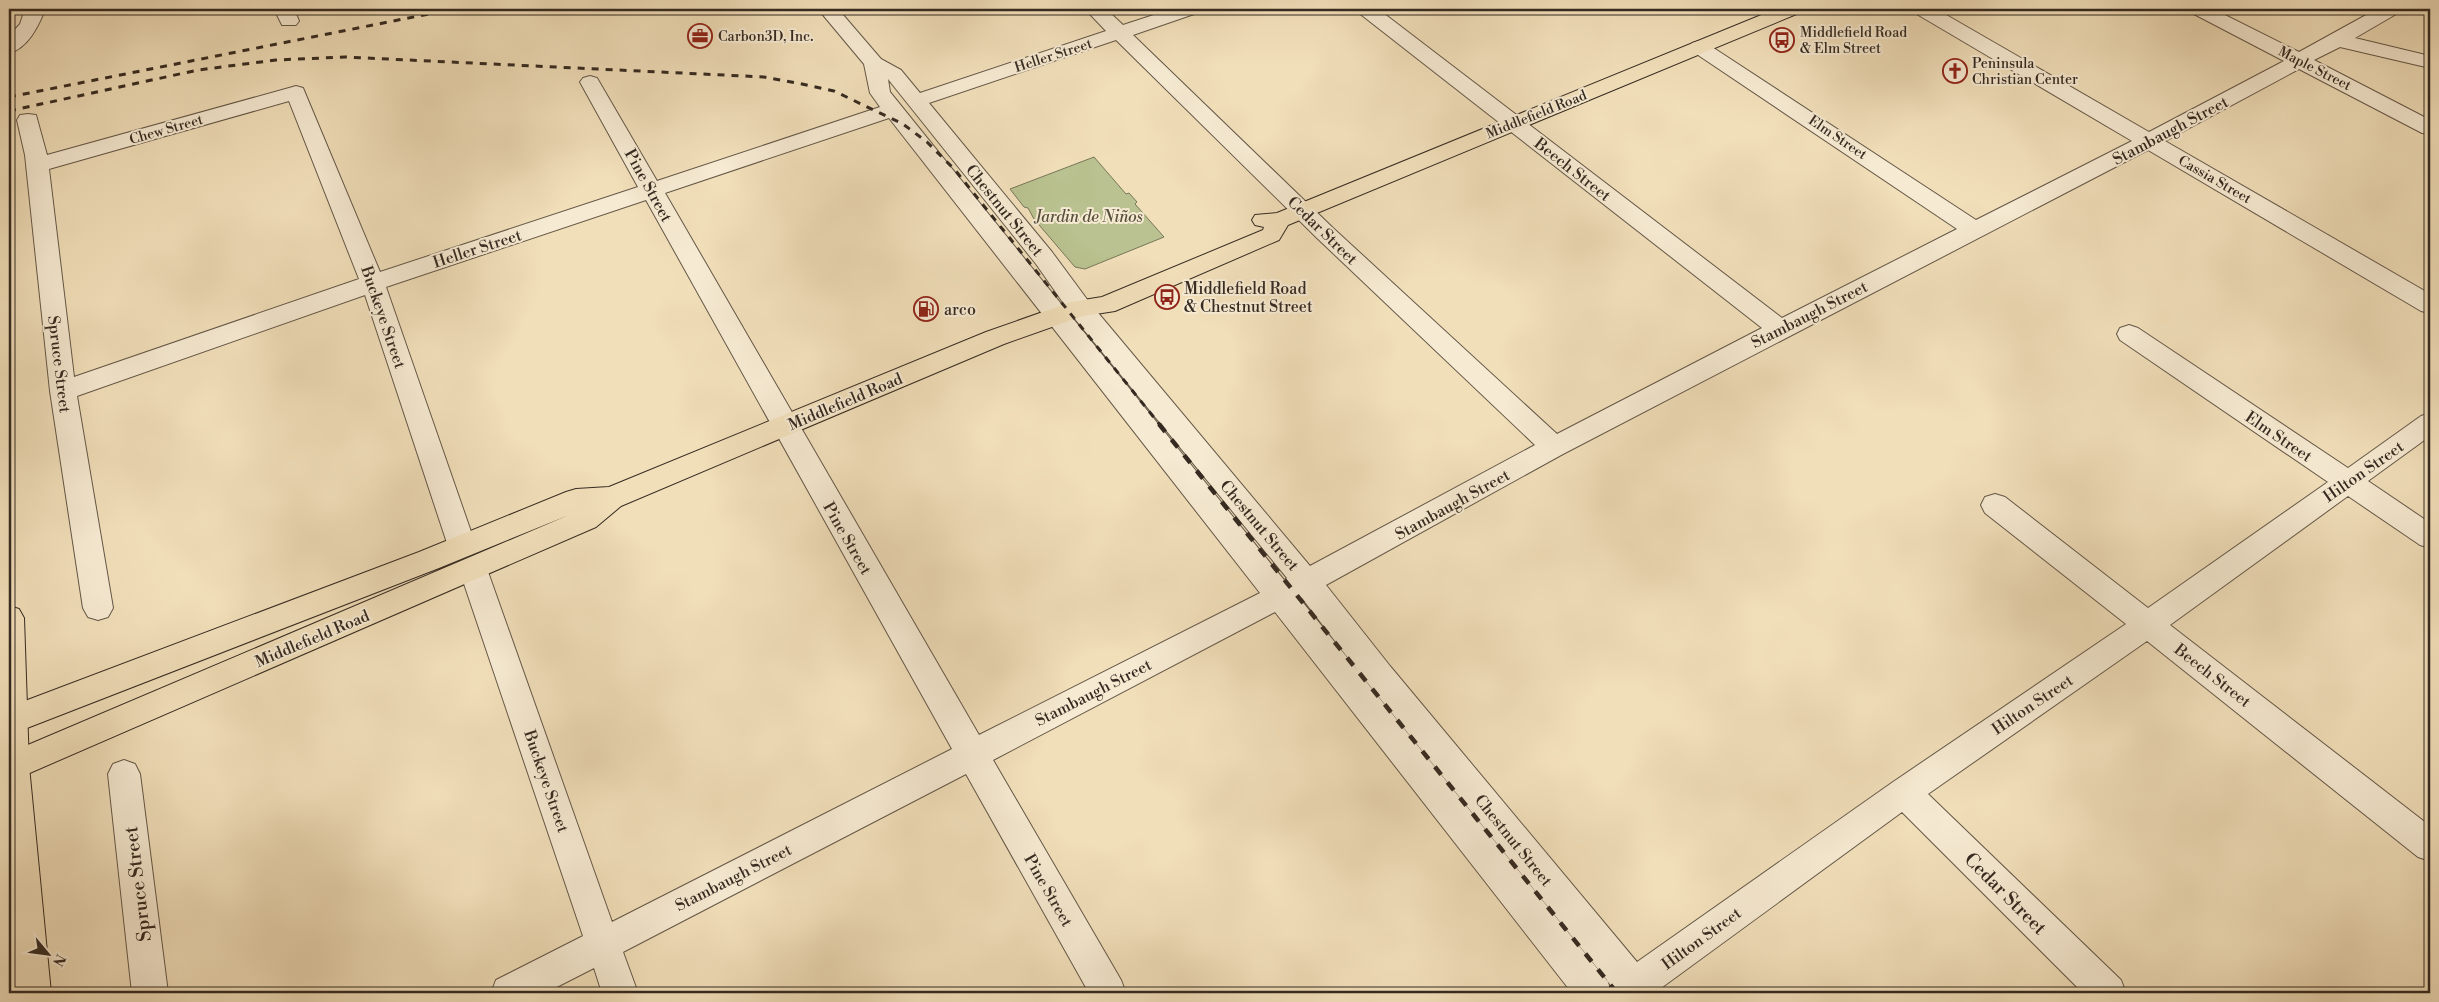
<svg xmlns="http://www.w3.org/2000/svg" width="2439" height="1002" viewBox="0 0 2439 1002" font-family="'Libre Bodoni',serif">
	<style>
		.green { fill: #b9c290; stroke: #777658 }
		.lines { fill: none; stroke-linecap: round; stroke-linejoin: round }
		.minor-casing { stroke: #645747; stroke-width: 2 }
		.major-casing { stroke: #352a21; stroke-width: 2 }
		.highway-casing { stroke: #352a21; stroke-width: 2 }
		.minor { fill: #f6ead2; fill-rule: evenodd }
		.major { fill: #f1dfba; fill-rule: evenodd }
		.highway { fill: #f1dfba; fill-rule: evenodd }
		.rail-far1 { stroke: #352a21; stroke-width: 3; stroke-dasharray: 7 7; stroke-linecap: butt }
		.rail { stroke: #352a21; stroke-width: 4.5; stroke-dasharray: 10 10; stroke-linecap: butt }
		.labels { text-anchor: middle; stroke-width: 4; stroke-linejoin: round; paint-order: stroke }
		.far-poi-label { font-size: 14px; fill: #352a21; stroke: #f6ead2; text-anchor: start }
		.far-street-label { font-size: 14px; fill: #352a21; stroke: #f6ead2 }
		.street-label { font-size: 16px; fill: #352a21; stroke: #f6ead2 }
		.park-label { font-size: 16px; font-style: italic; fill: #56503d; stroke: #f6ead2 }
		.poi-label { font-size: 16px; fill: #352a21; stroke: #f6ead2; text-anchor: start }
		.near-street-label { font-size: 19px; fill: #352a21; stroke: #f6ead2 }
	</style>
	<rect width="100%" height="100%" fill="#f1dfba"/>
	<filter id="stains"><feTurbulence type="fractalNoise" baseFrequency=".004" numOctaves="4"/><feColorMatrix values="0 0 0 0 .2 0 0 0 0 .09 0 0 0 0 .02 0 0 0 .5 -.17"/></filter>
	<radialGradient id="worn" r=".72"><stop offset=".6" stop-color="#630" stop-opacity="0"/><stop offset="1" stop-color="#630" stop-opacity=".3"/></radialGradient>
	<path class="green" d="M1094,157L1126,194L1129,193L1137,202L1135,204L1164,237L1085,269L1075,267L1034,219L1028,208L1024,207L1010,189Z"/>
	<g class="lines">
		<defs>
			<path id="minor" d="M25,9H45C39,26 27,49 9,53V36L20,24Z
				M274,9H294L299,21L296,25H282Z
				M818,9H838L881,59L901,70L920,93L1106,31L1085,9H1106L1123,25L1172,9H1200L1197,13L1133,35L1333,228L1557,434L1762,328L1359,13L1356,9H1378L1782,318L1957,229L1692,51L1689,47L1692,43L1699,41L1706,43L1976,220L2132,141L1915,13L1912,9H1936L2149,132L2284,61L2192,13L2189,9H2213L2299,52L2377,9H2401L2398,13L2355,38L2430,56V68L2340,47L2314,60L2430,120V134L2422,133L2299,69L2165,141L2430,294V313L2421,311L2148,150L1563,454L1326,585L1390,666L1637,962L1893,782L2126,624L1985,513L1981,505L1985,497L1995,494L2005,497L2148,608L2328,482L2120,340L2117,334L2120,328L2129,325L2138,328L2348,468L2421,416L2430,413V436L2368,481L2430,523V548L2420,545L2348,496L2170,625L2430,826V861L2418,857L2147,641L1928,794L2121,980L2126,993H2083L1902,812L1657,991L1658,993H1617L1368,684L1302,598L1300,599L1607,980L1612,993H1572L1275,612L993,760L1121,980L1126,993H1089L966,774L623,952L638,993H602L594,968L545,993H491L496,980L583,936L459,569L463,561L473,557L483,561L487,569L612,922L952,749L646,200L386,287L476,546L472,554L462,557L452,554L448,546L365,295L77,396L113,608L108,617L98,620L88,617L83,608L50,391L25,155L17,120L20,115L28,114L36,115L47,155L289,88L296,86L303,88L380,272L638,187L580,82L583,78L590,76L597,78L657,181L880,107L870,93L864,64ZM1116,40L1317,238L1535,445L1310,566L1089,302L1052,252L929,103ZM888,79L1036,264L1071,314L1287,578L1284,580L890,92ZM289,101L359,279L74,377L49,169ZM889,118L1260,593L979,735L665,193Z
				M124,760L135,764L140,774L168,993H132L108,774L113,764Z"/>
			<path id="major" d="M1776,9H1802L1799,13L1288,225L1279,240L1115,311L1083,316L1004,344L621,506L596,527L9,782V753L569,515L439,568L9,735V707L419,552L566,492L576,489L609,487L986,332L1071,302L1102,297L1263,230L1264,227L1255,225L1252,220L1255,215L1277,213Z"/>
			<path id="highway" d="M9,606L19,609L24,618L29,766L51,993H15L9,912Z"/>
		</defs>
		<use href="#minor" class="minor-casing"/>
		<use href="#major" class="major-casing"/>
		<use href="#highway" class="highway-casing"/>
		<use href="#minor" class="minor"/>
		<use href="#major" class="major"/>
		<use href="#highway" class="highway"/>
		<path class="rail-far1" d="M9,97L454,9
			M9,111L198,70L276,60L345,57L764,77L802,84L834,91L903,124L927,142L955,170L1160,425"/>
		<path class="rail" d="M1159,424L1617,993"/>
	</g>
	<defs>
		<symbol id="office-ring" viewBox="-11 -11 22 22"><circle r="9.5" fill="#f6ead2" stroke="#8f2418" stroke-width="1.5"/><path d="M-6-3h4V-5.5h4V-3h4V5H-6ZM-1-4.5V-3h2v-1.5ZM-6 0V1H6V0Z" fill="#8f2418"/></symbol>
		<symbol id="bus-ring" viewBox="-11 -11 22 22"><circle r="9.5" fill="#f6ead2" stroke="#8f2418" stroke-width="1.5"/><path d="M-5-6H5V4H4V6H2V4H-2V6H-4V4H-5ZM-3.5-4V0h7V-4ZM-3.5 1.2v1.5H-2V1.2ZM2 1.2v1.5H3.5V1.2Z" fill="#8f2418"/></symbol>
		<symbol id="church-ring" viewBox="-11 -11 22 22"><circle r="9.5" fill="#f6ead2" stroke="#8f2418" stroke-width="1.5"/><path d="M-1.2-6h2.4v3.5h3.3v2.4h-3.3V6h-2.4V-.1h-3.3v-2.4h3.3Z" fill="#8f2418"/></symbol>
		<symbol id="fuel-ring" viewBox="-11 -11 22 22"><circle r="9.5" fill="#f6ead2" stroke="#8f2418" stroke-width="1.5"/><path d="M-5.5-6h7V0h2V4h1.3V-2.5L3-4.5l.8-.8L6-3V5H2.5V1h-1V6h-7ZM-4.2-4.7v3.2H.2V-4.7Z" fill="#8f2418"/></symbol>
	</defs>
	<g fill-rule="evenodd">
		<use href="#office-ring" x="686" y="22" width="28" height="28"/>
		<use href="#bus-ring" x="1768" y="26" width="28" height="28"/>
		<use href="#church-ring" x="1941" y="57" width="28" height="28"/>
		<use href="#bus-ring" x="1153" y="283" width="28" height="28"/>
		<use href="#fuel-ring" x="912" y="295" width="28" height="28"/>
	</g>
	<g class="labels">
		<g class="far-poi-label">
			<text x="1800" y="37">Middlefield Road<tspan x="1800" dy="16">&amp; Elm Street</tspan></text>
			<text x="718" y="41">Carbon3D, Inc.</text>
			<text x="1972" y="68">Peninsula<tspan x="1972" dy="16">Christian Center</tspan></text>
		</g>
		<g class="far-street-label">
			<text transform="translate(1053 55) rotate(-18)" y="5">Heller Street</text>
			<text transform="translate(2315 68) rotate(27)" y="5">Maple Street</text>
			<text transform="translate(1536 114) rotate(-22)" y="5">Middlefield Road</text>
			<text transform="translate(166 129) rotate(-16)" y="5">Chew Street</text>
			<text transform="translate(1838 137) rotate(34)" y="5">Elm Street</text>
			<text transform="translate(2215 179) rotate(30)" y="5">Cassia Street</text>
		</g>
		<g class="street-label">
			<text transform="translate(2170 130) rotate(-28)" y="6">Stambaugh Street</text>
			<text transform="translate(1573 169) rotate(38)" y="6">Beech Street</text>
			<text transform="translate(649 185) rotate(61)" y="6">Pine Street</text>
			<text transform="translate(1005 210) rotate(51)" y="6">Chestnut Street</text>
			<text transform="translate(1323 230) rotate(44)" y="6">Cedar Street</text>
			<text transform="translate(477 248) rotate(-18)" y="6">Heller Street</text>
			<text transform="translate(1809 314) rotate(-27)" y="6">Stambaugh Street</text>
			<text transform="translate(384 317) rotate(71)" y="6">Buckeye Street</text>
			<text transform="translate(60 364) rotate(83)" y="6">Spruce Street</text>
			<text transform="translate(845 401) rotate(-23)" y="6">Middlefield Road</text>
			<text transform="translate(2279 436) rotate(34)" y="6">Elm Street</text>
			<text transform="translate(2363 471) rotate(-35)" y="6">Hilton Street</text>
			<text transform="translate(1452 504) rotate(-29)" y="6">Stambaugh Street</text>
			<text transform="translate(1260 525) rotate(50)" y="6">Chestnut Street</text>
			<text transform="translate(848 538) rotate(60)" y="6">Pine Street</text>
			<text transform="translate(312 638) rotate(-23)" y="6">Middlefield Road</text>
			<text transform="translate(2213 675) rotate(38)" y="6">Beech Street</text>
			<text transform="translate(1093 692) rotate(-27)" y="6">Stambaugh Street</text>
			<text transform="translate(2032 704) rotate(-34)" y="6">Hilton Street</text>
			<text transform="translate(547 781) rotate(71)" y="6">Buckeye Street</text>
			<text transform="translate(1514 840) rotate(51)" y="6">Chestnut Street</text>
			<text transform="translate(733 877) rotate(-27)" y="6">Stambaugh Street</text>
			<text transform="translate(1049 890) rotate(60)" y="6">Pine Street</text>
			<text transform="translate(1701 938) rotate(-36)" y="6">Hilton Street</text>
		</g>
		<g class="park-label">
			<text x="1089" y="222">Jardin de Niños</text>
		</g>
		<g class="poi-label">
			<text x="1184" y="294">Middlefield Road<tspan x="1184" dy="18">&amp; Chestnut Street</tspan></text>
			<text x="944" y="315">arco</text>
		</g>
		<g class="near-street-label">
			<text transform="translate(137 884) rotate(-97)" y="7">Spruce Street</text>
			<text transform="translate(2006 893) rotate(45)" y="7">Cedar Street</text>
		</g>
	</g>
	<rect width="2439" height="1002" fill="none" stroke="#f1dfba" stroke-width="30"/>
	<rect x="10" y="10" width="2419" height="982" fill="none" stroke="#352a21" stroke-width="2.5"/>
	<rect x="15" y="15" width="2409" height="972" fill="none" stroke="#352a21"/>
	<g transform="translate(48 954) rotate(119)" stroke="#f6ead2" stroke-width="4" paint-order="stroke">
	<path d="M0-4L9 19L0 12L-9 19Z" fill="#352a21"/>
	<text y="-8" font-size="14" font-weight="bold" text-anchor="middle" fill="#352a21">N</text>
	</g>
	<rect width="100%" height="100%" filter="url(#stains)"/>
	<rect width="100%" height="100%" fill="url(#worn)"/>
</svg>
